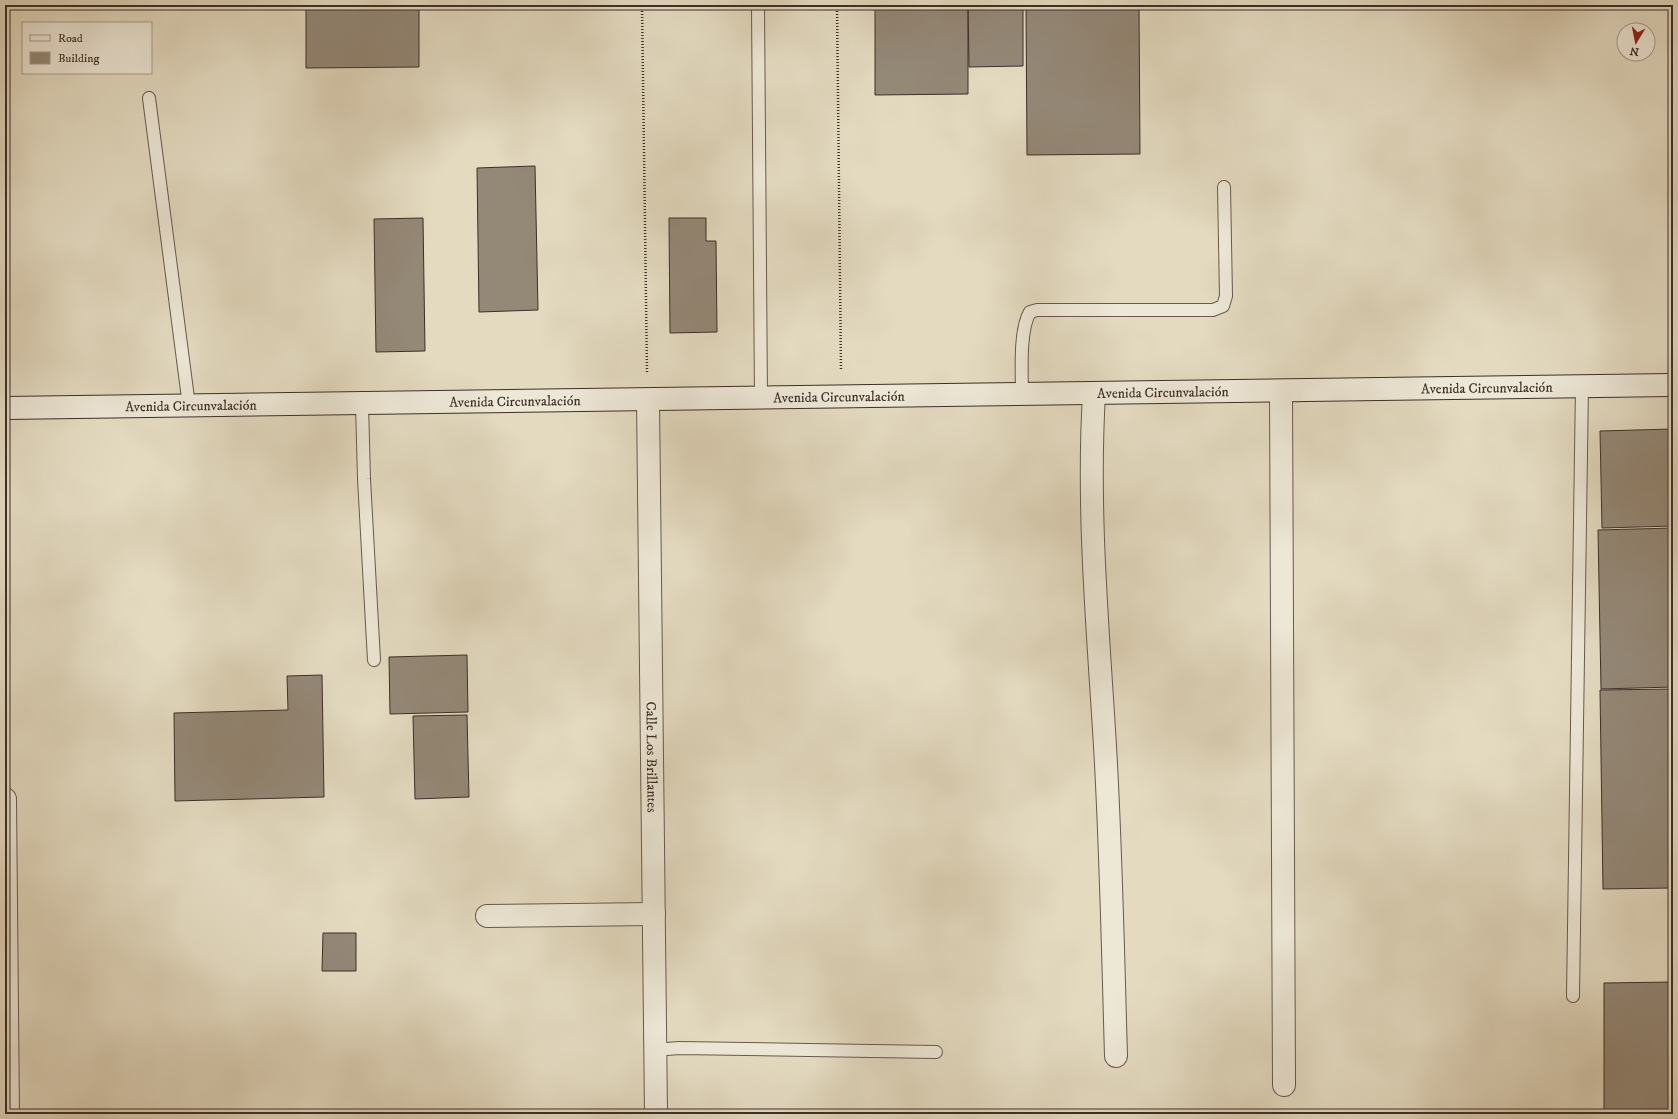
<svg xmlns="http://www.w3.org/2000/svg" width="1678" height="1119" viewBox="0 0 1678 1119" font-family="'IM FELL DW Pica',serif">
	<style>
		.building { fill: #948877; stroke: #3e2f28 }
		.lines { fill: none; stroke-linecap: round; stroke-linejoin: round }
		.lane-casing { stroke: #675a4e; stroke-width: 14 }
		.street-casing { stroke: #675a4e; stroke-width: 24 }
		.secondary-casing { stroke: #3e2f28; stroke-width: 24 }
		.path { stroke: #3e2f28; stroke-width: 2.5; stroke-dasharray: 1 2; stroke-linecap: butt }
		.lane { stroke: #ede7d6; stroke-width: 12 }
		.street { stroke: #ede7d6; stroke-width: 22 }
		.secondary { stroke: #ede7d6; stroke-width: 22 }
		.labels { text-anchor: middle; stroke-width: 3; stroke-linejoin: round; paint-order: stroke }
		.street-label { font-size: 14px; fill: #3e2f28; stroke: #ede7d6 }
	</style>
	<rect width="100%" height="100%" fill="#e3dac0"/>
	<filter id="stains"><feTurbulence type="fractalNoise" baseFrequency=".005" numOctaves="4"/><feColorMatrix values="0 0 0 0 .2 0 0 0 0 .09 0 0 0 0 .02 0 0 0 .5 -.17"/></filter>
	<radialGradient id="worn" r=".72"><stop offset=".6" stop-color="#630" stop-opacity="0"/><stop offset="1" stop-color="#630" stop-opacity=".3"/></radialGradient>
	<path class="building" d="M306,5H419V67L306,68Z
		M875,5H968V94L875,95Z
		M968,5H1023V66L969,67Z
		M1026,5H1139L1140,154L1027,155Z
		M535,166L538,310L479,312L477,168Z
		M423,218L425,351L376,352L374,219Z
		M669,218H706V241H716L717,332L670,333Z
		M1673,429V526L1602,528L1600,431Z
		M1673,528V687L1601,689L1598,530Z
		M467,655L468,712L390,714L389,657Z
		M322,675L324,797L175,801L174,713L288,710L287,676Z
		M1673,689V888L1603,889L1600,690Z
		M467,715L469,797L415,799L413,716Z
		M323,933H356V971H322Z
		M1673,982V1114H1604V983Z"/>
	<g class="lines">
		<defs>
			<path id="lane" d="M758,5L761,399
				M149,98L189,406
				M1022,395C1022,373 1019,330 1030,312L1037,310H1213L1223,306L1226,296L1224,187
				M362,404L364,479L374,660
				M1573,996L1582,386
				M655,1050L679,1048L936,1052"/>
			<g id="street">
				<path d="M1281,391L1284,1085"/>
				<path d="M1094,394C1087,511 1098,629 1105,746C1111,849 1113,953 1116,1056"/>
				<path id="s1" d="M648,400L656,1114"/>
				<path d="M5,799L8,1114"/>
				<path d="M487,916L654,914"/>
			</g>
			<g id="secondary">
				<path id="s2" d="M5,408L1673,385"/>
			</g>
		</defs>
		<use href="#lane" class="lane-casing"/>
		<use href="#street" class="street-casing"/>
		<use href="#secondary" class="secondary-casing"/>
		<path class="path" d="M642,5L647,372
			M837,5L841,370"/>
		<use href="#lane" class="lane"/>
		<use href="#street" class="street"/>
		<use href="#secondary" class="secondary"/>
	</g>
	<g class="labels">
		<g class="street-label">
			<text dy="5" stroke="none"><textPath href="#s2" startOffset="1482">Avenida Circunvalación</textPath></text>
			<text dy="5" stroke="none"><textPath href="#s2" startOffset="1158">Avenida Circunvalación</textPath></text>
			<text dy="5" stroke="none"><textPath href="#s2" startOffset="834">Avenida Circunvalación</textPath></text>
			<text dy="5" stroke="none"><textPath href="#s2" startOffset="510">Avenida Circunvalación</textPath></text>
			<text dy="5" stroke="none"><textPath href="#s2" startOffset="186">Avenida Circunvalación</textPath></text>
			<text dy="5" stroke="none"><textPath href="#s1" startOffset="357">Calle Los Brillantes</textPath></text>
		</g>
	</g>
	<rect width="1678" height="1119" fill="none" stroke="#e3dac0" stroke-width="20"/>
	<rect x="6" y="6" width="1666" height="1107" fill="none" stroke="#3e2f28" stroke-width="2"/>
	<rect x="10" y="10" width="1658" height="1099" fill="none" stroke="#3e2f28"/>
	<rect x="22" y="22" width="130" height="52" fill="#ede7d6" stroke="#a79d90"/>
	<rect x="30" y="35" width="20" height="6" fill="#ede7d6" stroke="#a79d90"/>
	<text x="58" y="42" font-size="12" fill="#3e2f28">Road</text>
	<rect x="30" y="52" width="20" height="12" fill="#948877" stroke="#a79d90"/>
	<text x="58" y="62" font-size="12" fill="#3e2f28">Building</text>
	<g transform="translate(1636 42) rotate(190)"><circle r="19" fill="#ede7d6" stroke="#a79d90"/>
	<path d="M0-3L7 15L0 10L-7 15Z" fill="#8f2418"/>
	<text y="-6" font-size="11" font-weight="bold" text-anchor="middle" fill="#3e2f28">N</text>
	</g>
	<rect width="100%" height="100%" filter="url(#stains)"/>
	<rect width="100%" height="100%" fill="url(#worn)"/>
</svg>
